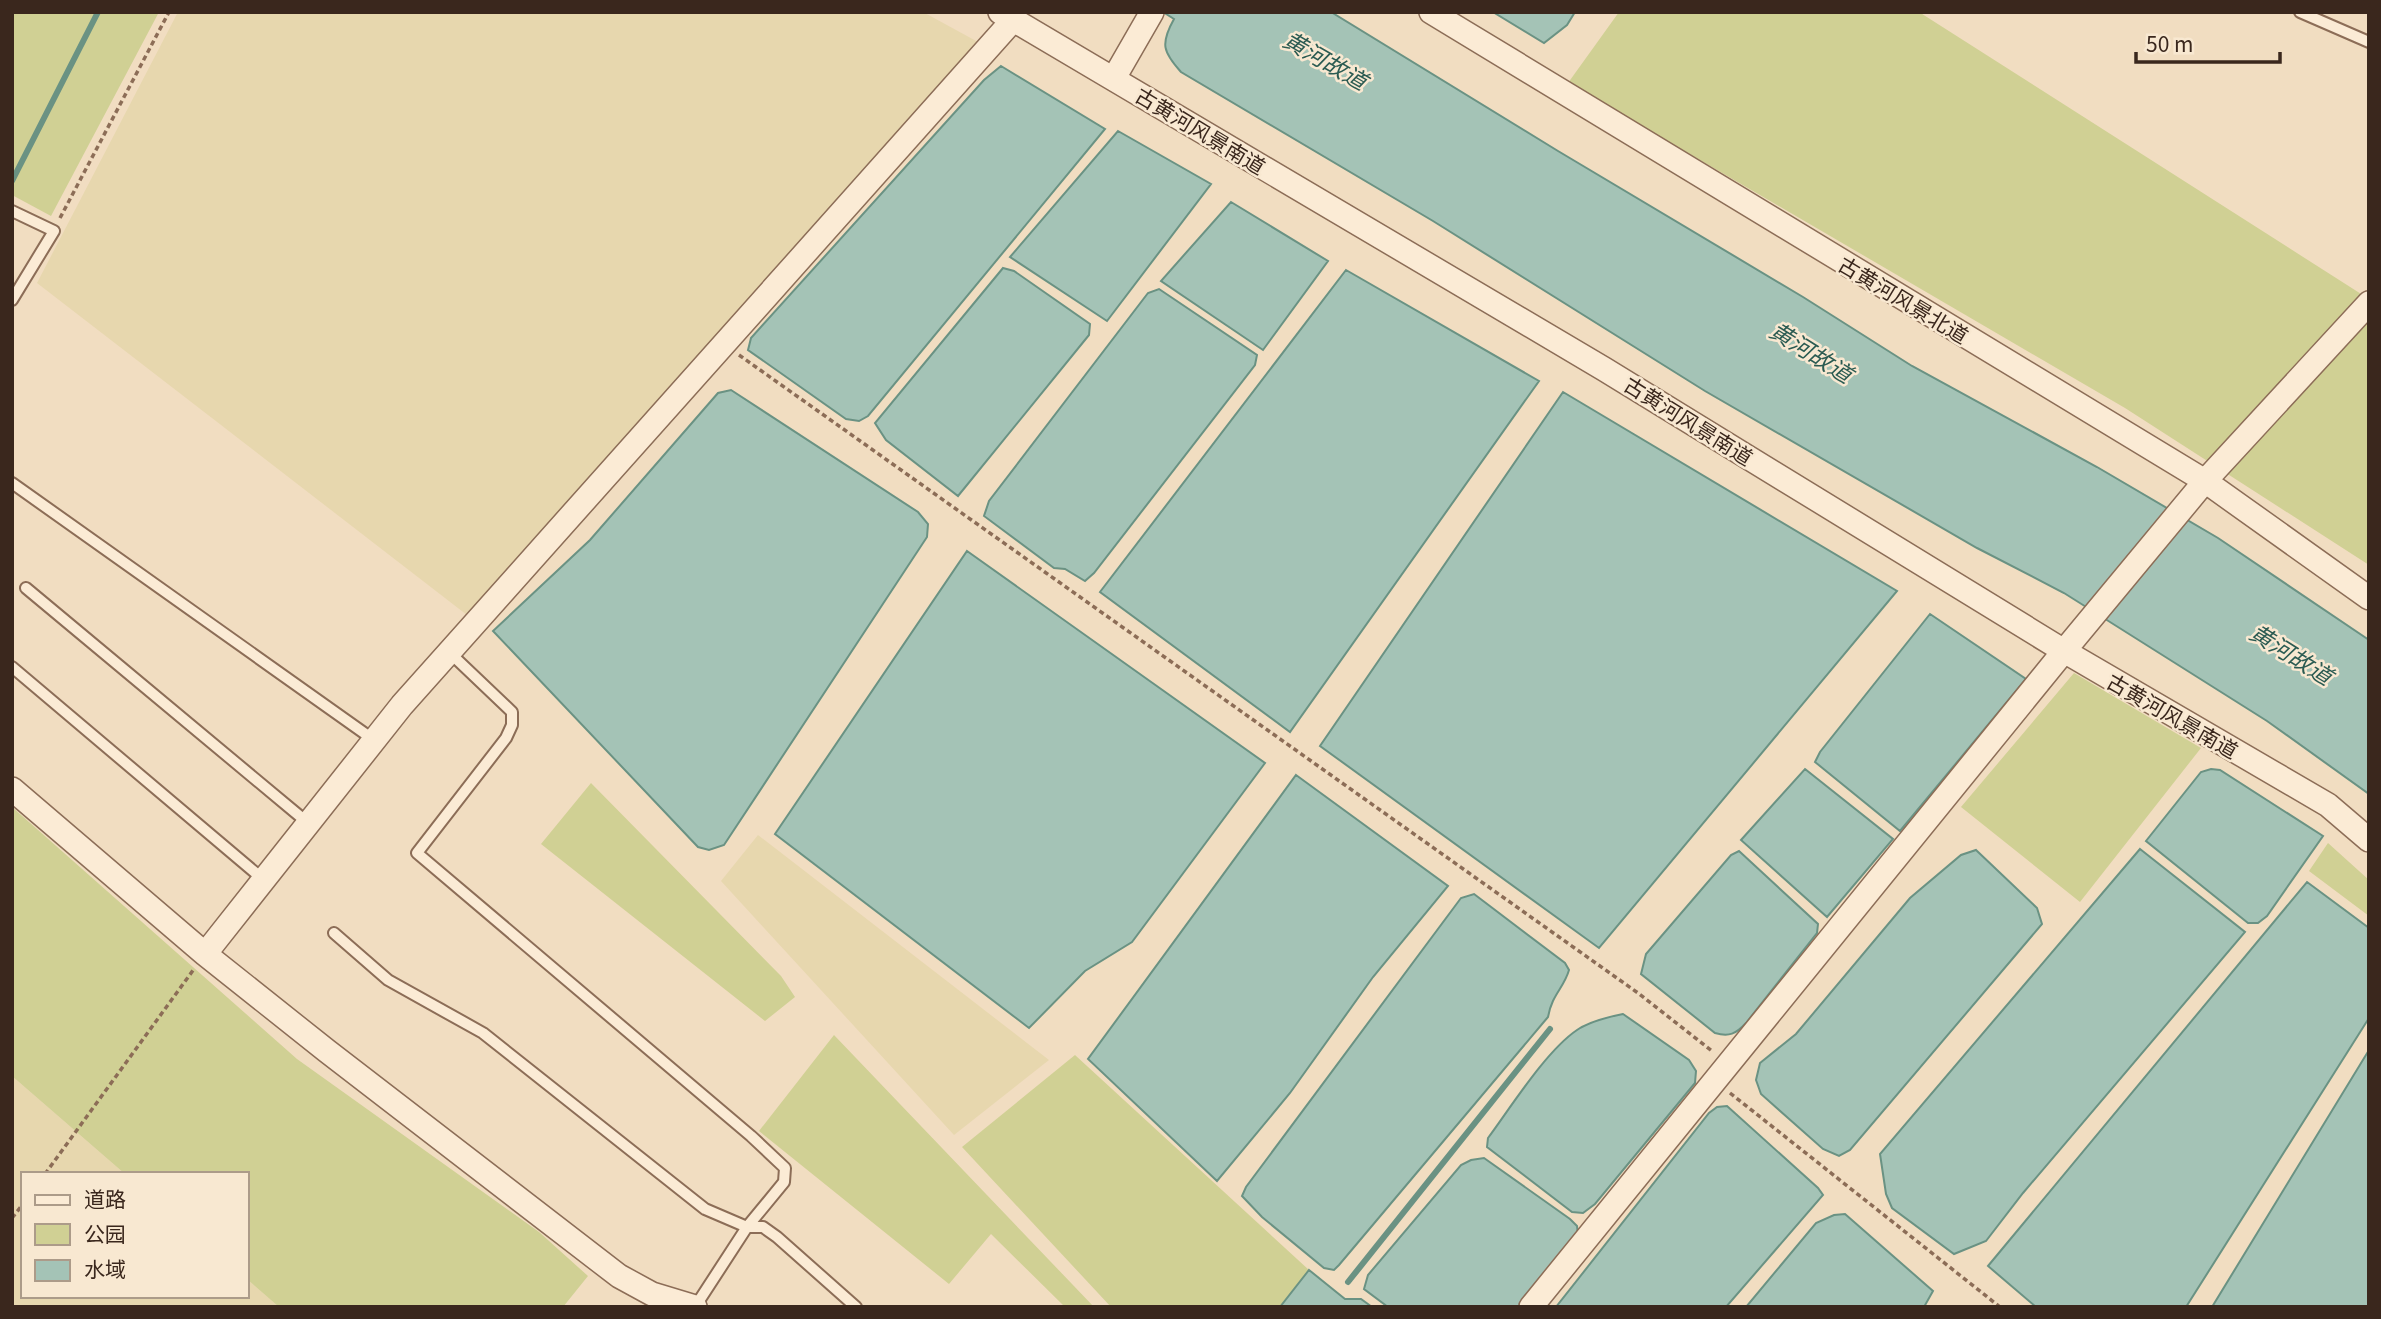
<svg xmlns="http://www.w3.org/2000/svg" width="2381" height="1319" viewBox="0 0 2381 1319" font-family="Georgia,'Noto Sans SC',serif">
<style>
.farmland{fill:#e7d7ae}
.green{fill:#d0d094}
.water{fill:#a4c3b6;stroke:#6a9283;stroke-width:2}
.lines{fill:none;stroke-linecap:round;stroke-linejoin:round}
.stream{stroke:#6a9283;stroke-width:6}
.service-casing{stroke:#8c6d57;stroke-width:14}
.minor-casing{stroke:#8c6d57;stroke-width:26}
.path{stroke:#8c6d57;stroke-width:3.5;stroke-dasharray:5 3.5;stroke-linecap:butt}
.service{stroke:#fbebd5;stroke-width:10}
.minor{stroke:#fbebd5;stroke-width:23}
.labels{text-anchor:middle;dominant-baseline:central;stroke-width:5;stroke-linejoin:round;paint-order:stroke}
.street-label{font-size:21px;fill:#3a271d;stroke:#f8e8d1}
.water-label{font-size:23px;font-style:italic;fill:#2b5b52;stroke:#f8e8d1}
</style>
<rect width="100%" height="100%" fill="#f1ddc1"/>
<!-- farmland -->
<path class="farmland" d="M178,12H923L978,42L467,615L37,283Z
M758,835L1049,1060L954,1135L721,881Z
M12,1076L125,1174H23V1296H247V1279L279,1307H12Z"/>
<!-- green -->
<path class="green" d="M12,12H159L51,216L12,195Z
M1619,12H1919L2369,299V565L2125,408L1568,83Z
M2074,673L2201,748L2080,902L1961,807Z
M591,783L781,976L795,997L765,1021L541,844Z
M12,807L297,1059L539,1232L588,1276L563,1307H279L247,1279V1174H125L12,1076Z
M2328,843L2369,880V916L2309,871Z
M834,1035L1094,1307H1065L991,1234L949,1284L759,1131Z
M1075,1055L1309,1270L1280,1307H1111L962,1147Z"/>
<!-- water -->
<path class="water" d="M1163,12H1331L1558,151L1803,297L1912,366L2097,467L2218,538L2369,640V794L2267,721L2064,593L1977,548L1705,391L1433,221L1181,72C1163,52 1160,44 1174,19Z
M1493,12H1575L1567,25L1544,43Z
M1001,66L1105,129L868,416L859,421L846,419L748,350L751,338L984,80Z
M1118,131L1211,184L1107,321L1010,257Z
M1231,202L1328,261L1263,350L1161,281Z
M1003,268L1014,271L1090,324L1089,335L958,496L886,440L875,423Z
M1346,270L1539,381L1290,732L1100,592Z
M1159,289L1257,355L1255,365L1094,573L1085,581L1065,569L1054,568L984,516L989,501L1148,293Z
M731,390L918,512L928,524L927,537L724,845L709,850L698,847L493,631L590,540L718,393Z
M1563,392L1897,591L1599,948L1320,746Z
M967,551L1265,763L1132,942L1085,971L1029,1028L775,834Z
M1930,614L2026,679L1900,831L1815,762L1820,752Z
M1805,769L1893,839L1827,917L1741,840Z
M2211,769L2220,770L2323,836L2267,916L2258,923H2248L2146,841L2201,772Z
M1296,775L1448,886L1373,977L1290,1093L1217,1181L1088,1059Z
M2140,849L2245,932L2023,1193L1986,1241L1954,1254L1892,1208L1886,1194L1880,1154Z
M1976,850L2037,908L2042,924L1850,1150L1839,1156L1823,1149L1761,1094L1756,1080L1760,1063L1796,1034L1910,898L1961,855Z
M1739,851L1818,924L1817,933L1746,1023C1736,1034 1729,1037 1715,1033L1641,974L1646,954L1731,855Z
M2307,882L2369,928V1018L2186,1307H2036L1988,1266Z
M1474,894L1565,963L1569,970C1564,988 1552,994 1548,1017L1339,1265L1334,1270L1324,1268L1262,1217L1242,1196L1246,1187L1461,898Z
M1623,1014L1689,1060L1696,1071L1695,1083L1595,1204L1583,1213L1572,1212L1487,1147L1488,1138C1511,1107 1546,1051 1577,1030C1590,1021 1608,1017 1623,1014Z
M2369,1050V1307H2212Z
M1727,1106L1818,1188L1823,1195L1726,1307H1556L1709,1113L1717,1107Z
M1484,1158L1570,1219L1577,1226L1578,1236L1520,1307H1388L1364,1289L1368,1275L1461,1165L1471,1160Z
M1845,1214L1933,1291L1924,1307H1746L1816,1223L1834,1215Z
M1309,1270L1345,1299H1361L1372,1307H1280Z"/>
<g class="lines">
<!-- stream -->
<path class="stream" d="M12,181L98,12
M1348,1282L1550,1029"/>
<defs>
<path id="service" d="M2300,12L2369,42
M12,211L54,231L12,300
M12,483L374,740
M26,588L308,823
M449,652L512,712V725L506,738L417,853L751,1136L785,1168L784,1182L747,1227L695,1307
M12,667L264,880
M334,933L388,980L483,1033L705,1209L747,1227H763L777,1237L856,1307"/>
<path id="minor" d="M1000,12L1604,369L2064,651L2328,805L2369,840
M1431,12L2205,481L2369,598
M1114,78L1152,12
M12,789L205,954L327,1051L619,1276L652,1294L695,1307
M205,954L402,705L1013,20
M1531,1307L2064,651L2205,481L2369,303"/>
</defs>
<!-- service casing -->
<use href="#service" class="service-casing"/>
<!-- minor casing -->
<use href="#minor" class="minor-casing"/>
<!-- path -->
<path class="path" d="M60,218L169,12
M739,355L1638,993L1712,1051
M1730,1093L2000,1307
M45,1174L194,969
M12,1218L23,1204"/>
<!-- service -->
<use href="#service" class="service"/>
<!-- minor -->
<use href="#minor" class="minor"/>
</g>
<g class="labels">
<!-- street labels -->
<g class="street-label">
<text transform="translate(1201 130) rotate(31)">古黄河风景南道</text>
<text transform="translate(1904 299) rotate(31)">古黄河风景北道</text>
<text transform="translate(1689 420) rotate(32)">古黄河风景南道</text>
<text transform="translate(2173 715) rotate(30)">古黄河风景南道</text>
</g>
<!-- water labels -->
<g class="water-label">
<text transform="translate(1326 59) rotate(30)">黄河故道</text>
<text transform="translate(1812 351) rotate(32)">黄河故道</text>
<text transform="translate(2292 653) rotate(32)">黄河故道</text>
</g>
</g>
<!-- border -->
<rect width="2381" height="1319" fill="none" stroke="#3a271d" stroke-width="28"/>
<!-- legend -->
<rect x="21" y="1172" width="228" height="126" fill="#f8e8d1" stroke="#ac9b89" stroke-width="2"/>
<rect x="35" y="1195" width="35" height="10" fill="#fbebd5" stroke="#ac9b89" stroke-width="2"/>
<text x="84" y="1207" font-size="21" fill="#3a271d">道路</text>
<rect x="35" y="1224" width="35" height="21" fill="#d0d094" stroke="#ac9b89" stroke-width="2"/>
<text x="84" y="1242" font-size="21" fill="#3a271d">公园</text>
<rect x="35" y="1260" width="35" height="21" fill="#a4c3b6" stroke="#ac9b89" stroke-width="2"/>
<text x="84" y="1277" font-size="21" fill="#3a271d">水域</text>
<!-- scale -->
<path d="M2136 52v10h144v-10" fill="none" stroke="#3a271d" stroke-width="3.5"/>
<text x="2146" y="52" font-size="21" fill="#3a271d" stroke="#f8e8d1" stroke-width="5" paint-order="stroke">50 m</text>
</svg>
